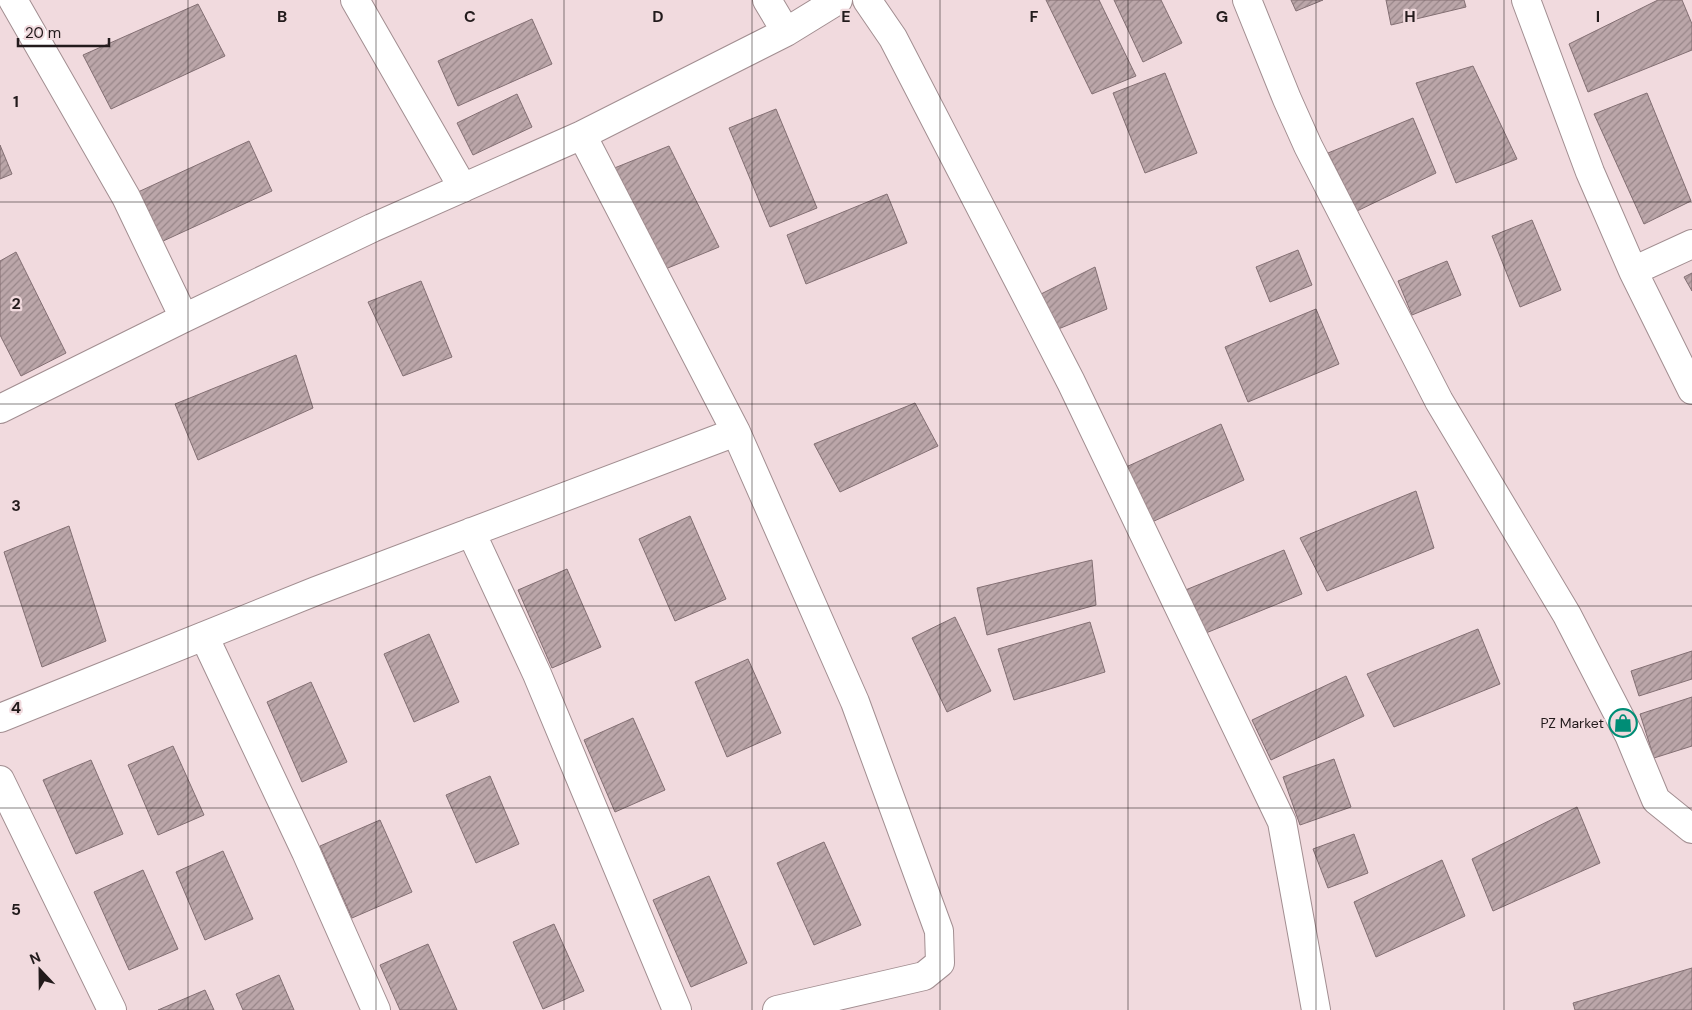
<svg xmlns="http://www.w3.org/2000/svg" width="1692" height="1010" viewBox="0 0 1692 1010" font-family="'DM Sans',sans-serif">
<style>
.building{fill:url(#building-hatch);stroke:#836f73}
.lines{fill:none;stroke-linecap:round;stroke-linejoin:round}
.minor-casing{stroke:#a28e91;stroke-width:30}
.minor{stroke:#fff;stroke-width:28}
.grid{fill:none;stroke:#231b1c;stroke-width:1;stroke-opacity:0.55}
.labels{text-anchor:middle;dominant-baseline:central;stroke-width:4.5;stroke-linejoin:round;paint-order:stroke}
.poi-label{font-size:14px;fill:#231b1c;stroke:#f1dade;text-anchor:end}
.grid-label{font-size:16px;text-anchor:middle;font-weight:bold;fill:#231b1c;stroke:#f1dade;stroke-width:4.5;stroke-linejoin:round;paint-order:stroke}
</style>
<defs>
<pattern id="building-hatch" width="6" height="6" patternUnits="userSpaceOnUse" patternTransform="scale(1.25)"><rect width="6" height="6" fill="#bba6a9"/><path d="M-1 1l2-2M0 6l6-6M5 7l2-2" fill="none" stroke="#988689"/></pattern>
</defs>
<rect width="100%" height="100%" fill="#f1dade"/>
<!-- building -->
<path class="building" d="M1046,0H1099L1136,76L1092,94Z
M1114,0H1161L1182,43L1143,62Z
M1291,0H1323L1296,11Z
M1386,0H1464L1466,7L1391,25Z
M1658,0H1682L1692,24V50L1588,92L1569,44Z
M198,4L225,56L111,109L83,55Z
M532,19L552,64L458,106L438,61Z
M1473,66L1517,159L1456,183L1416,83Z
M1165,73L1197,153L1145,173L1113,93Z
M1647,93L1691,201L1644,224L1594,114Z
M517,94L532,127L473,155L457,123Z
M776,109L817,208L770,227L729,128Z
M1413,118L1436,173L1357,211L1328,153Z
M249,141L272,191L161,242L138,192Z
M0,145L12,174L0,179Z
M669,146L719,247L663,270L612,169Z
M887,194L907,243L806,284L787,235Z
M1532,220L1561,290L1520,307L1492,236Z
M1298,250L1312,285L1270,302L1256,267Z
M16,252L66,353L21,376L0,335V261Z
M1447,261L1461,295L1412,315L1398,281Z
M1095,267L1107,309L1051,332L1037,296Z
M1692,273V291L1684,277Z
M421,281L452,357L403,376L368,302Z
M1316,309L1339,364L1248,402L1225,347Z
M296,355L313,408L198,460L175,404Z
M915,403L938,446L840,492L814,444Z
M1221,424L1244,480L1152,522L1126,467Z
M1416,491L1434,548L1327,591L1300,538Z
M690,516L726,599L675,621L639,539Z
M69,526L106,641L42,667L4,552Z
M1284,550L1302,594L1201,635L1183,591Z
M1092,560L1096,605L987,635L977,588Z
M567,569L601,647L552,668L518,590Z
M955,617L991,691L947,712L912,638Z
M1090,622L1105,672L1014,700L998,649Z
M1478,629L1500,684L1394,727L1367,674Z
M429,634L459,702L414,722L384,654Z
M1692,651V679L1639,696L1631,671Z
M748,659L781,733L727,757L695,682Z
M1346,676L1364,716L1271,760L1252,720Z
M311,682L347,762L302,782L267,702Z
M1692,697V746L1654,758L1640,714Z
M633,718L665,790L615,812L584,740Z
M173,746L204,815L158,835L128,765Z
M1334,759L1351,807L1300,825L1283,777Z
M91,760L123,834L76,854L43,780Z
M490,776L519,844L476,863L446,795Z
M1577,807L1600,863L1493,911L1472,859Z
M380,820L412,892L352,918L320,846Z
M1354,834L1368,873L1328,888L1313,849Z
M824,842L861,925L814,945L777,863Z
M223,851L253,919L205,940L176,872Z
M1442,860L1465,916L1376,957L1354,902Z
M143,870L178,949L129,970L94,892Z
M709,876L747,963L691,987L653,900Z
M554,924L584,991L543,1009L513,942Z
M428,944L457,1010H400L380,965Z
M1692,968V1010H1575L1573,1003Z
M279,975L294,1010H243L236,994Z
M205,990L214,1010H158Z"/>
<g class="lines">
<defs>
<path id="minor" d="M13,0L126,197L184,318
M355,0L463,188
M767,0L786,32
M867,0L893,38L1071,382L1282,822L1316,1010
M1247,0L1287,99L1308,146L1439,401L1567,615L1629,735L1656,800L1692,829
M1526,0L1590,172L1633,271L1692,390
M582,135L736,432L855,702L939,931L940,963L924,976L777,1010
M1633,271L1692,244
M0,409L184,318L372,228L582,135L786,32L838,0
M471,532L537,674L677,1010
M204,636L306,852L376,1010
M0,718L316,591L736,432
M0,780L112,1010"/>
</defs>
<!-- minor casing -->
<use href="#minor" class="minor-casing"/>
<!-- minor -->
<use href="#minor" class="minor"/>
</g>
<!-- grid -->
<path class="grid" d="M188,0V1010M376,0V1010M564,0V1010M752,0V1010M940,0V1010M1128,0V1010M1316,0V1010M1504,0V1010M0,202H1692M0,404H1692M0,606H1692M0,808H1692"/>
<!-- icons -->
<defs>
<symbol id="shop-ring" viewBox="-11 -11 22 22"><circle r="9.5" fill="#f1dade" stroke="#008d76" stroke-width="1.5"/><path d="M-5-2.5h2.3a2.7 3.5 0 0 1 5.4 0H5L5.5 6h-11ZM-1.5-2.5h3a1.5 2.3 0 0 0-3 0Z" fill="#008d76"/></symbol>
</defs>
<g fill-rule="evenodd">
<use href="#shop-ring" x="1607" y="707" width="32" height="32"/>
</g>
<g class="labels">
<!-- poi labels -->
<g class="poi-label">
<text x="1604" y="723">PZ Market</text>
</g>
</g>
<g class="grid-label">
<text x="282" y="22">B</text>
<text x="470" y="22">C</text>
<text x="658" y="22">D</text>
<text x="846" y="22">E</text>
<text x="1034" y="22">F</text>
<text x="1222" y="22">G</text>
<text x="1410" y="22">H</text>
<text x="1598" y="22">I</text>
<text x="16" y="107">1</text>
<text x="16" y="309">2</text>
<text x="16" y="511">3</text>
<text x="16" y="713">4</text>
<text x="16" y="915">5</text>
</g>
<!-- north arrow -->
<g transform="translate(40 970) rotate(338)" stroke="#f1dade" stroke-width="4" paint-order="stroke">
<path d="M0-4L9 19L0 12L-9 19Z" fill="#231b1c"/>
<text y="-8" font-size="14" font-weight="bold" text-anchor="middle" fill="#231b1c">N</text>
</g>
<!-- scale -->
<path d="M18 38v8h91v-8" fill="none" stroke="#231b1c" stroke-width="2.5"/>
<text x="25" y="38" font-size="15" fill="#231b1c" stroke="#f1dade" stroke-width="4" paint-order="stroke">20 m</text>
</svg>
